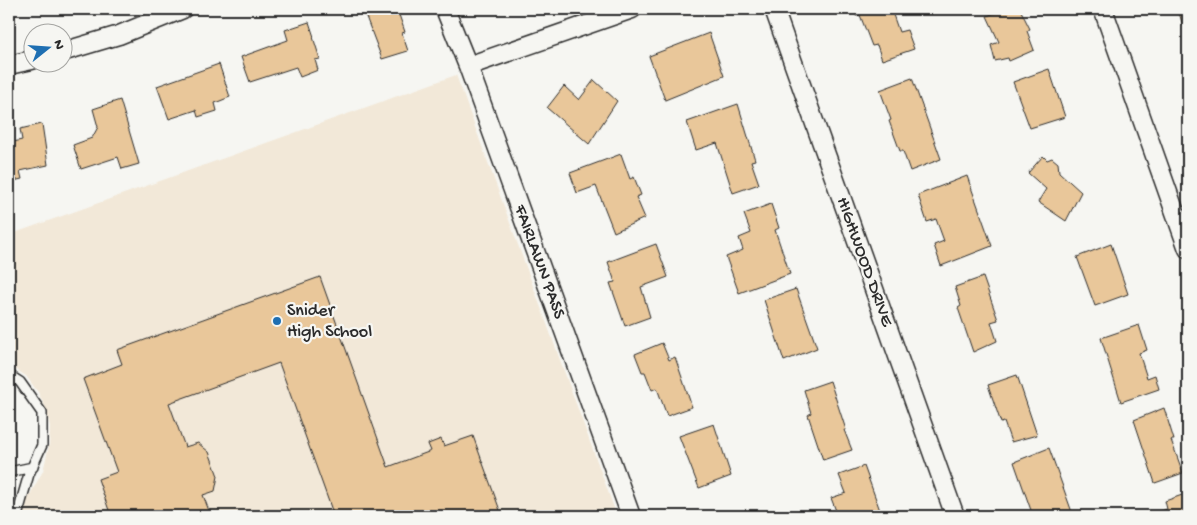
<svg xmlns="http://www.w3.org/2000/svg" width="1197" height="525" viewBox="0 0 1197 525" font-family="'Gochi Hand',sans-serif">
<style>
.built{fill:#f2e8d8}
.building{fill:#e9c79a;stroke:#2b2b2b}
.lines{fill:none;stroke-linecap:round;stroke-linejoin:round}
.lane-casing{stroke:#2b2b2b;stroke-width:12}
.street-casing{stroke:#2b2b2b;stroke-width:21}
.lane{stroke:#f6f6f2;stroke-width:9}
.street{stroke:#f6f6f2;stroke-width:18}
.poi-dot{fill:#1f6fb2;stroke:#f6f6f2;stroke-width:2}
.labels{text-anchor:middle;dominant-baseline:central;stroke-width:4.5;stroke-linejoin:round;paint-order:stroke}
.street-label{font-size:18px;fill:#2b2b2b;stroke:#f6f6f2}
.poi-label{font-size:18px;fill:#2b2b2b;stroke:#f6f6f2;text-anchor:start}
</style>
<rect width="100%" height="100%" fill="#f6f6f2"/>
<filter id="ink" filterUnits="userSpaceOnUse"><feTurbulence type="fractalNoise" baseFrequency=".02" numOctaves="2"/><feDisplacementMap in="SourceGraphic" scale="10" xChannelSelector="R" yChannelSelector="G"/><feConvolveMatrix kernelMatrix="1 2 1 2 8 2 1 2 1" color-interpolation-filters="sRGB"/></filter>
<g filter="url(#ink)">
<!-- built -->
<path class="built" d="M456,75L617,516H20L22,509L43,471L49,446L50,427L47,411L38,392L26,376L9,365V235Z"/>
<!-- building -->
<path class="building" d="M363,9H397L405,32L402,33L408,51L382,59Z
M854,9H891L899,32L907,30L914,49L882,60L877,45L872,46L860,15L856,16Z
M1005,9H1020L1030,29L1027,31L1034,50L1009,61L1008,58L995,61L991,45L999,42L987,16Z
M1173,9H1188V24L1183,26L1178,9L1174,10Z
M309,22L314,37H313L320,59L315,60L318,70L300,77L296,67L250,82L241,57L288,40L285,30Z
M709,33L724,76L665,100L649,56Z
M219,64L230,97L215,103L217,111L198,117L196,110L169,119L157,86Z
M1049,69L1065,117L1030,128L1013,82Z
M912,78L941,159L910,171L903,151H900L889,121L891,120L880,90Z
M594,80L617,101L589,144L547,108L564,86L579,100Z
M120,100L139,164L122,169L118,157L81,169L73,145L92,138L98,127L93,109Z
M738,104L755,160L751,161L759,184L733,193L717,143L696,150L687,122Z
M42,124L48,165L20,171L22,179L9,182V143L22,140L20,129Z
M621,154L630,179L634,177L641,195L636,197L645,218L614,232L596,186L577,193L570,173Z
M1043,156L1047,160L1052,158L1058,163L1059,172L1081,192L1066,221L1038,202L1046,189L1028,173Z
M967,176L992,246L941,266L934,245L944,241L936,219L927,222L918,195Z
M771,204L779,228L775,230L790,274L739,293L726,257L743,250L739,238L751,233L744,214Z
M656,244L668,277L641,287L650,317L625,326L610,283L615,282L608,262Z
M1111,244L1128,294L1095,306L1077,257Z
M320,277L388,467L431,451L428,444L441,439L444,446L473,436L502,516H334L279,363L169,403L185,447L198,443L209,452L218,476L215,491L203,495L211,516H111L98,479L117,472L83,379L122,364L117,350Z
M983,277L998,320L991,322L997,341L973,352L958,308L961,306L955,287Z
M796,289L817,348L784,361L764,300Z
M1139,325L1147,350L1139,353L1147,378L1155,375L1159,389L1121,402L1101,338Z
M662,343L669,360L675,357L692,407L667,416L657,388L652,390L645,372H642L635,354Z
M1017,375L1037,435L1011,442L1004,422L1001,423L988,385Z
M830,381L846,430H844L852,450L823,460L808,415L811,413L804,390Z
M1164,408L1174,440H1171L1183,473L1155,483L1134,420Z
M714,424L731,476L699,488L679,436Z
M1049,448L1073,515L1071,516H1033L1014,462Z
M864,466L882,516H838L831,498L846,493L839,475Z
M1188,493V516H1151L1150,515L1167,509L1165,501Z"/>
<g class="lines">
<defs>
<path id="lane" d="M9,375L20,382L42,413V445L29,474L17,516
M9,472L33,467"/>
<path id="street" d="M445,9L468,66L631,516
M774,9L955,516
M1103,9L1188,249
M62,52L119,35L183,9
M9,65L32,60
M468,66L632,9"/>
</defs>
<!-- lane casing -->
<use href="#lane" class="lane-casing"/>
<!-- street casing -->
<use href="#street" class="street-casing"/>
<!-- lane -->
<use href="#lane" class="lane"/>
<!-- street -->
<use href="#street" class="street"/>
</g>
</g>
<!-- markers -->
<circle class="poi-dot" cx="277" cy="321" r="5"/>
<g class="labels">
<!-- street labels -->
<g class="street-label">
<text transform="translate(539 262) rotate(70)">FAIRLAWN PASS</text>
<text transform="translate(864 262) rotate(70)">HIGHWOOD DRIVE</text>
</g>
<!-- poi labels -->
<g class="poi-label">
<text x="287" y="311">Snider<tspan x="287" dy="21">High School</tspan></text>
</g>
</g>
<!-- margin -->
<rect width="1197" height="525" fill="none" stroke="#f6f6f2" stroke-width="30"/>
<rect x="15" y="15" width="1167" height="495" fill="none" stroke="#2b2b2b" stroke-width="2" filter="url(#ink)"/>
<!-- north arrow -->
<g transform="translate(48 48) rotate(73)"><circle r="24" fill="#f6f6f2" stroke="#a5a5a2"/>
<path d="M0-4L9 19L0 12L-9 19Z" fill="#1f6fb2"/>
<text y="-8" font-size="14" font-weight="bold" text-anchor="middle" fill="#2b2b2b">N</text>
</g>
</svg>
